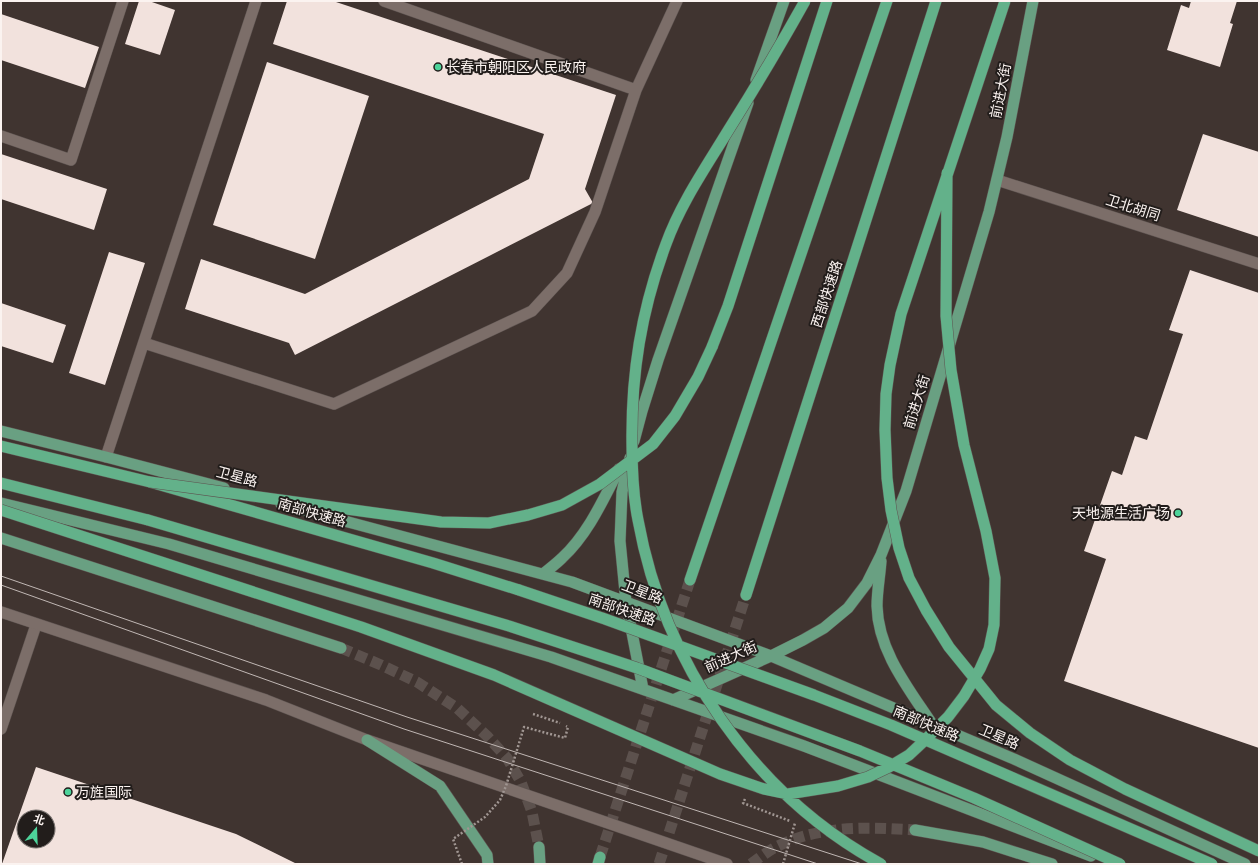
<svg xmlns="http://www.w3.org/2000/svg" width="1260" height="865" viewBox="0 0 1260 865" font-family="'Fira Sans Condensed','Noto Sans SC',sans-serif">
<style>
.building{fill:#f2e2dd;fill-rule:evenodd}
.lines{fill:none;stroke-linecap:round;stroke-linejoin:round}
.primary-tunnel{stroke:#5c514d;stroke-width:11;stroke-dasharray:11 5.5;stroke-linecap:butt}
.trunk-tunnel{stroke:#5c514d;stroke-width:11;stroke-dasharray:11 5.5;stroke-linecap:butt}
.service-casing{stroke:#5d5350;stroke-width:12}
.minor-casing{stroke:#5d5350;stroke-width:12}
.secondary-casing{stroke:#5d5350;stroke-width:12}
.primary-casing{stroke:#5d5350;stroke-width:12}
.trunk-casing{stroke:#5d5350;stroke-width:12}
.service{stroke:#7c6e69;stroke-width:11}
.minor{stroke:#7c6e69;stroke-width:11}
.secondary{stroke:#7c6e69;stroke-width:11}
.primary{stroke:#69a082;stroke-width:11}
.trunk{stroke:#63b18a;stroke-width:11}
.tram{stroke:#c0b7b4;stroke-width:1}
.trunk-bridge-casing{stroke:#5d5350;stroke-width:12;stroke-linecap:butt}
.path-bridge{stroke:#a09692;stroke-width:2.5;stroke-dasharray:2 2;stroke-linecap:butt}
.trunk-bridge{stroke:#63b18a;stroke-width:11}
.poi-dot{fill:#4dd39a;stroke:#221d1b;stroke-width:1.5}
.labels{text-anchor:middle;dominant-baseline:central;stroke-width:4;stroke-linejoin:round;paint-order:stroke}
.poi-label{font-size:14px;fill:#fbf3f0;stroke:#221d1b;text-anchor:start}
.street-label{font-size:14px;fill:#fbf3f0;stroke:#221d1b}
</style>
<rect width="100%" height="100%" fill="#403430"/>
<!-- building -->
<path class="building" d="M139,1H149L175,10L160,55L125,44Z
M287,1H333L616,95L585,189L593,203L295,355L289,343L185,309L201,259L305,294L529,179L544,134L273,44Z
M1191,1H1237L1230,23L1233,24L1220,67L1167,50L1181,5L1189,8Z
M1,14L99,47L85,88L1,60Z
M267,62L369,96L315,259L213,225Z
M1203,134L1259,152V237L1177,210Z
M1,154L107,189L94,230L1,199Z
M109,252L145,263L105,385L69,373Z
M1190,270L1259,293V748L1064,681L1106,559L1084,551L1112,471L1122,475L1135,436L1147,440L1183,334L1169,330Z
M1,303L66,325L53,363L1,346Z
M36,767L236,834L297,864H2ZM24,817H48V841H24Z"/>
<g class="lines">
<!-- primary-tunnel -->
<path class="primary-tunnel" d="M341,648L381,665L417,682L457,708L487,736L507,758L521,782L532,812L539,847
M751,864C759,858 768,851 776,847C819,825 869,827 915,830"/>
<!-- trunk-tunnel -->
<path class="trunk-tunnel" d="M600,857L690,580
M659,864L746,595"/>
<defs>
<path id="service" d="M384,1L636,90
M1,136L71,160L123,1
M144,343L334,404L532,311L567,273L595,212L636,90L677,1
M106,457L256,1
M1,729L36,625"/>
<path id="minor" d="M997,180L1259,264"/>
<path id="secondary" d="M1,612L266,700L367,740L727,864"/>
<path id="primary" d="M756,80L784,1
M1,431L106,457L224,488
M634,441L642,411L658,360L748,103
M630,458L622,492L620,541L626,602L643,689
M1,503L169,544L551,657L804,746L1091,856
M281,504L572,582L771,656L1014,759L1245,864
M1,538L341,648
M881,561C880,576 877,591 877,606C878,651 909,689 932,724
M543,574C549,569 556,564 562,558C588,534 603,500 619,469
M673,700L771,656L803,640L824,628L848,608L867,583L881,555L906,491L989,212L1007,137L1033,1
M367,740L440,786L487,855L488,864
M915,830L983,842L1052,864
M539,847L540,864"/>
<path id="trunk" d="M712,347L728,306L827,1
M1,446L150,482L433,563L519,590
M1,483L148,520
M690,580L887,1
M746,595L936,1
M598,864L600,857"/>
</defs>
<!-- service casing -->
<use href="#service" class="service-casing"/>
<!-- minor casing -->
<use href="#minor" class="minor-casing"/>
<!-- secondary casing -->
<use href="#secondary" class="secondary-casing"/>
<!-- primary casing -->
<use href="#primary" class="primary-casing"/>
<!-- trunk casing -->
<use href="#trunk" class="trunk-casing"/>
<!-- service -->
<use href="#service" class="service"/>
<!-- minor -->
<use href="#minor" class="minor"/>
<!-- secondary -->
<use href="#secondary" class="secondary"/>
<!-- primary -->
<use href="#primary" class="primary"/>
<!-- trunk -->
<use href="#trunk" class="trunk"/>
<!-- tram -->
<path class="tram" d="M1,576L407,717L862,864
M1,585L404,729L818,864"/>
<defs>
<path id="trunk-bridge" d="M805,1C780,46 753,91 726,134C704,170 680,205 666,244C641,311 631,374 632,445C632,470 633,495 638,520C664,663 753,794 881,864
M1005,1L901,314L890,365L886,394L885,430L887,478L891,510L899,548L909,578L926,610L949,647L996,705L1030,733L1070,760L1125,789L1259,851
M150,482L441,522L489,523L528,515L562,505L600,484L653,444L675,416L698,377L712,347
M1,510L361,627L494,675L720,774L764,789L788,794L838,786L868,777L889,767L909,755L924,741L948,717L964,696L980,669L989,649L994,625L995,578L986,531L964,445L951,370L946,316L947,173
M148,520L509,626L637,668L860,751L974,798L1120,864
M519,590L605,619L814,695L891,725L1212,864"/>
</defs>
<!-- trunk-bridge casing -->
<use href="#trunk-bridge" class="trunk-bridge-casing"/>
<!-- path-bridge -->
<path class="path-bridge" d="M533,714L560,723
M745,799L743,803L790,821
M462,864L453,839L485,817L500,800L506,786L524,727L565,738L568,727L566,726
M783,864L795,823"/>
<!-- trunk-bridge -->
<use href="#trunk-bridge" class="trunk-bridge"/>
</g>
<!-- markers -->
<g class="poi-dot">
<circle cx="438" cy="67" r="4"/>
<circle cx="1178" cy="513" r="4"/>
<circle cx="68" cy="792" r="4"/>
</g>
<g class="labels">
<!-- poi labels -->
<g class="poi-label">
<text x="446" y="67">长春市朝阳区人民政府</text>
<text x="1170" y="513" text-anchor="end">天地源生活广场</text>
<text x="76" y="792">万旌国际</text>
</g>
<!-- street labels -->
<g class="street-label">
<text transform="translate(1001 91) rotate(-79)">前进大街</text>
<text transform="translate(1133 208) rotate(18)">卫北胡同</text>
<text transform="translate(827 294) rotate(-72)">西部快速路</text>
<text transform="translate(917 402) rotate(-73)">前进大街</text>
<text transform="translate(237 477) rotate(15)">卫星路</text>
<text transform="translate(312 513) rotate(16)">南部快速路</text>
<text transform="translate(642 592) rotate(21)">卫星路</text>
<text transform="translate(622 610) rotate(19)">南部快速路</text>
<text transform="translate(731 657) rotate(-24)">前进大街</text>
<text transform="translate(926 724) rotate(23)">南部快速路</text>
<text transform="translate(999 737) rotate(23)">卫星路</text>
</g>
</g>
<!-- border -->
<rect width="1260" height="865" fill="none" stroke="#fbf3f0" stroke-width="4"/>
<!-- north arrow -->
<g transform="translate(36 829) rotate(19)"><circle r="19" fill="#221d1b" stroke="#797370"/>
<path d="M0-3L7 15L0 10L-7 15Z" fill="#4dd39a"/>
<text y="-6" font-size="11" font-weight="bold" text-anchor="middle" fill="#fbf3f0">北</text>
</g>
</svg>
